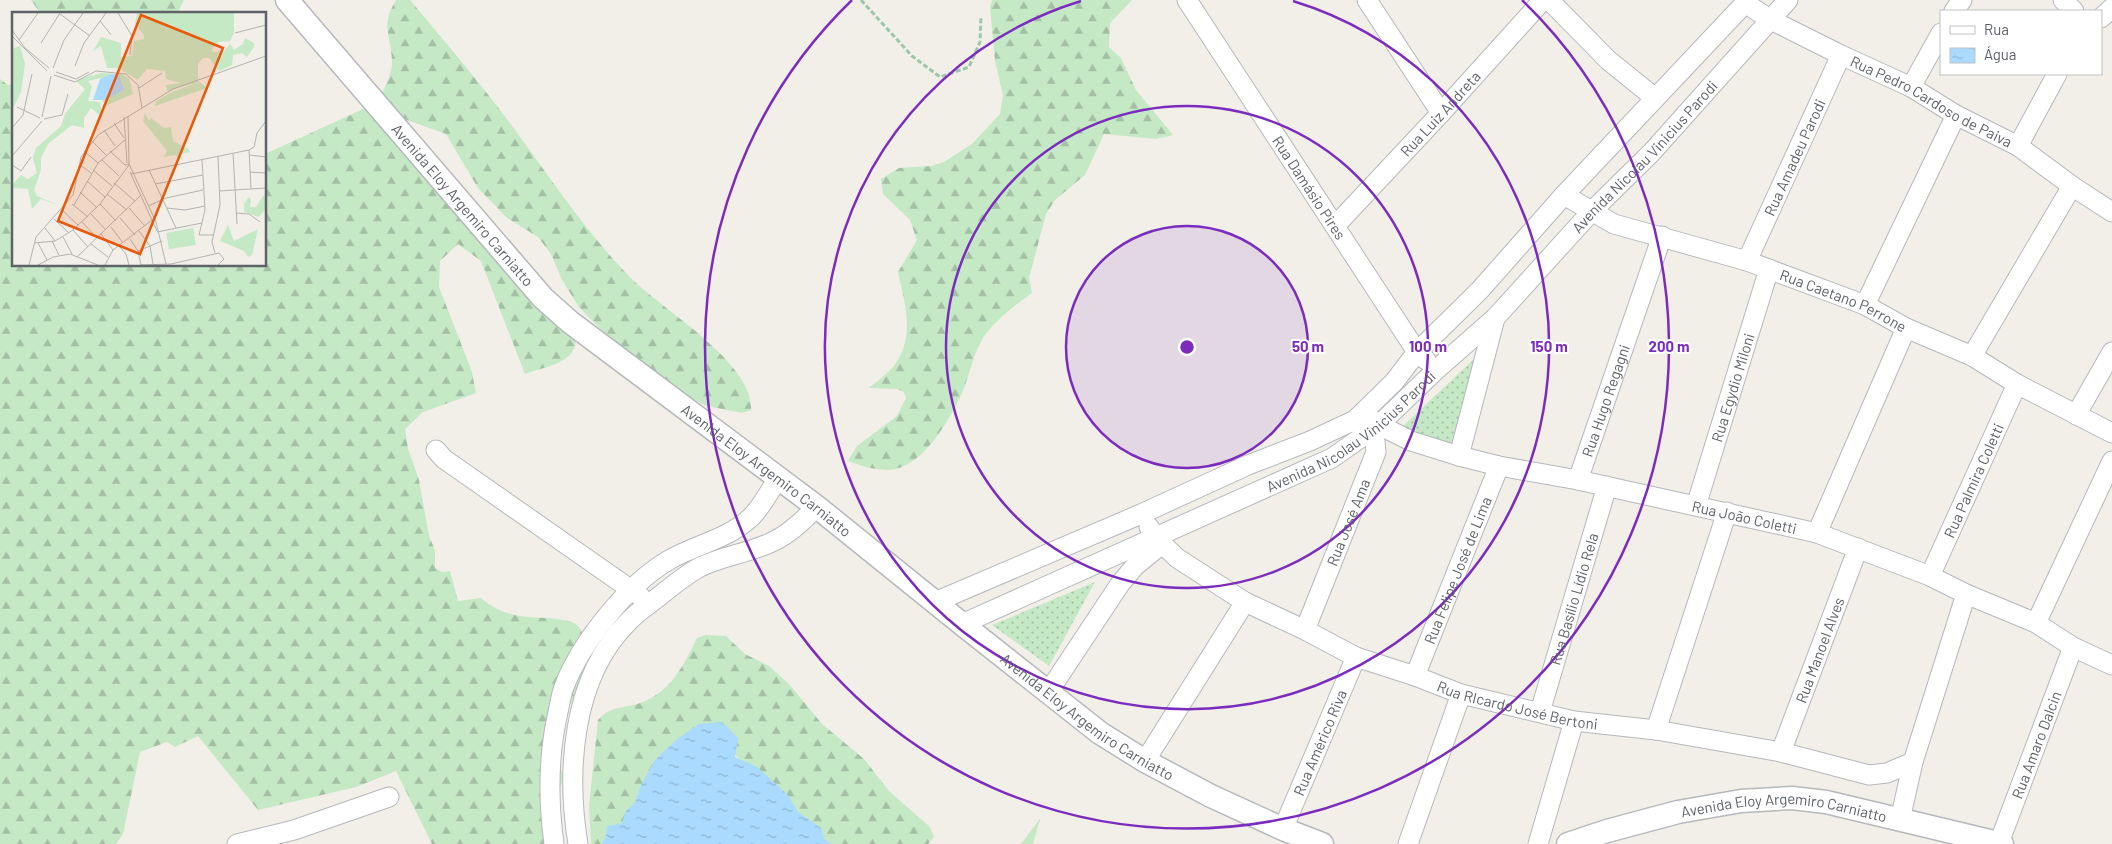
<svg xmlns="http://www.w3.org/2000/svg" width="2112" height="844" viewBox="0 0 2112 844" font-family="Barlow,sans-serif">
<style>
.grass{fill:url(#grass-dots)}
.forest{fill:url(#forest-firs)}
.water{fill:url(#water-ripples)}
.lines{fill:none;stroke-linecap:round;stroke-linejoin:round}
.minor-casing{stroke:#b5b8bc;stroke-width:21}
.tertiary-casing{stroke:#b5b8bc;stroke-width:25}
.path{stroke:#9cc7a9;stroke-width:3;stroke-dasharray:5 2.5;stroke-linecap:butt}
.minor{stroke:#fff;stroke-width:19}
.tertiary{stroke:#fff;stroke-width:22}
.ring{fill:none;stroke:#7b2cbf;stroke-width:2.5}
.labels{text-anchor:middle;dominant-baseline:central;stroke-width:4;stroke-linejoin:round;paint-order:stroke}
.street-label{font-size:15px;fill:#5f6368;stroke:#fff}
.inset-road{fill:none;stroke:#b3b3b1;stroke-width:1}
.view{fill:#e8590c;fill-opacity:0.15;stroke:#e8590c;stroke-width:2.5}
.inset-edge{fill:none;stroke:#5f6368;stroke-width:2.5}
.centre{fill:#7b2cbf;stroke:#fff;stroke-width:2.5}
.ring-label{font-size:15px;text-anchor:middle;font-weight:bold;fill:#7b2cbf;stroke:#fff;stroke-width:4;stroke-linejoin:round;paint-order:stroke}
</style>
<defs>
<pattern id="grass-dots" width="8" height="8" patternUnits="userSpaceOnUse" patternTransform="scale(1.25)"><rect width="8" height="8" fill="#c5e8c5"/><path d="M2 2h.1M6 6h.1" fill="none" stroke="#a3c0a4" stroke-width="1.8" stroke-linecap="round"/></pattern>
<pattern id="forest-firs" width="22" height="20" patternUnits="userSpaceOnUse" patternTransform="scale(1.25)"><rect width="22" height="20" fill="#c5e8c5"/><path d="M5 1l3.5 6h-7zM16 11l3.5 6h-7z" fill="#a3c0a4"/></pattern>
<pattern id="water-ripples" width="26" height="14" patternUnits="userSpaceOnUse" patternTransform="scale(1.25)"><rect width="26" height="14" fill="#aadaff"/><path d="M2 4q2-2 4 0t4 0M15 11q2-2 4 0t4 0" fill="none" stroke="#8eb4d2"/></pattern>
</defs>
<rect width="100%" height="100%" fill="#f1efe8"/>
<!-- grass -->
<path class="grass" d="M1475,358L1453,446L1401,428Z
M1095,582L1049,666L992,625Z"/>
<!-- forest -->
<path class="forest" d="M31,0H184L177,14H41Z
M396,0H410C437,32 464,64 490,97C538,158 579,227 635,282C665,311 754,364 751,410L742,413L707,406L666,386L632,361L579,307L562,280L551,254L538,237L507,218L478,188L446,134L407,120L406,126L576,340C575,364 543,367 525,374L481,261L458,244L440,261L439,287L472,372L476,393L423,412L405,429L408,449L419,480L429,536L435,550V568L442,572L450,571L458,601L481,598C510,623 534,614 568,621C590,625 587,659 582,674C575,699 562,722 552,745L564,777L550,813L549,844H432L396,771L356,787L258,810L198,736L175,747L167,742L140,752L123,834L116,844H0V79L8,85H14V265H265V154L374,104C382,96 393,73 392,61C391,34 380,27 396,0Z
M992,0H1132L1110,23L1109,47L1121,58L1136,90L1173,135L1156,139L1104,134L1085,175L1055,200L1046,214L1029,278L1032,293C1016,304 989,325 980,343C972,359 969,377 962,393C949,420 923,468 889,470C874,470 862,466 848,461L857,446L897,416L906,398L904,392L897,389L869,388C877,381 886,375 893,367C916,338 905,304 898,272L917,240L910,220L883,194L881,179L899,168L931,166L944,162L972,144L1000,114L1003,95L995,61L990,7Z
M705,635L726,636L745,654L769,666L789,684L822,724L864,759L889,791L930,827L934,837L928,844H816L730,749L659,844H591L589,806L598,720C613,704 621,710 640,703C670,693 684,665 697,638Z
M1040,819L1033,844H1021Z"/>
<!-- water -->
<path class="water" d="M722,722L738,738L735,757L757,767L787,794L798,812L821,828L824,839L832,844H602L606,835L607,826L622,823L626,811L635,802L641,785L655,760L677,739L699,724Z"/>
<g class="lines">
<defs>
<g id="minor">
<path id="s1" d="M1187,0L1417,352L1426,360"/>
<path d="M1367,0L1441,113"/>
<path d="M1549,0L1608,60L1655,98"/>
<path d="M2063,0L2074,11"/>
<path id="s2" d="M1745,3L1771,20L1841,55L1911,87L1956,115L2018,146L2072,186L2112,212"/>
<path d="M1954,11L1962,0"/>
<path d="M2101,18L2112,8"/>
<path d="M1911,87L1941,33"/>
<path d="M2018,146L2057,74"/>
<path id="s3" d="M1564,195L1614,224L1747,261L1865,305L1906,328L1972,356L2017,384L2112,433"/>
<path id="s4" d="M1335,226L1441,113L1543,0"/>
<path id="s5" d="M1747,261L1841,55"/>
<path d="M1865,305L1956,115"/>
<path d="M1972,356L2072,186"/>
<path d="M2076,415L2112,352"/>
<path id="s6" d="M1371,419L1379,425L1411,441L1459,456L1499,466L1578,480L1817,533L1930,576L1966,594L2036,623L2073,647L2112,665"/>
<path d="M436,450L444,459L640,596"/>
<path d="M1459,456L1495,318"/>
<path id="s7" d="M1578,480L1662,236"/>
<path id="s8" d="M1696,506L1769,269"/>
<path id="s9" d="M1149,527L1155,537L1177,558L1245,602L1305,630L1356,657L1415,676L1461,694L1574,721L1656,730L1781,752L1869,775L1887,773L1913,762"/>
<path d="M1817,533L1906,328"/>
<path id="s10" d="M1930,576L2017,384"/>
<path d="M935,602L1141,514L1248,465L1310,441L1355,420L1394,382L1417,352L1480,290L1564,195L1748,0"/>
<path d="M2036,623L2112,461"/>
<path id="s11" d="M962,624L1332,458L1379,425L1437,369L1495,318L1592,211L1652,152L1788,0"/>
<path id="s12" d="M1305,630L1376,452L1375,441L1360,426"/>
<path id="s13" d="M1415,676L1499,466"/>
<path d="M1049,691L1120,584L1135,566L1162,544"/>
<path id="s14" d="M1540,712L1607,486"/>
<path d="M1656,730L1727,512"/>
<path id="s15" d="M1781,752L1858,548"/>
<path d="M1145,761L1245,602"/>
<path d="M1900,820L1913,762L1966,594"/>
<path id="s16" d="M1283,829L1356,657"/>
<path id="s17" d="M1999,843L2073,647"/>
<path d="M237,844L294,830L389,797"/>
<path d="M554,844C548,800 548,756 558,712C560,704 561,694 564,687C581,642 628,584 669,560C695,545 727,539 749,519C761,509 769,491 778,479"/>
<path d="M578,844C566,771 572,677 628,622C636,613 647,606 657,598C671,587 685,575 700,567C724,555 752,553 776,540C792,532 804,519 817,507"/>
<path d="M1408,844L1461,694"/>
<path d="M1538,844L1574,721"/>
</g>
<g id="tertiary">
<path id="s18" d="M287,0L543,298L570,322L817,507L962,624L1100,733L1145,761L1211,796L1283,829L1322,844"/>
<path id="s19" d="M1568,844L1607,831L1678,812L1741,801L1792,798L1826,802L2002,844"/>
</g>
</defs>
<!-- minor casing -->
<use href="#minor" class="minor-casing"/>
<!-- tertiary casing -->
<use href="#tertiary" class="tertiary-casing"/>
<!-- path -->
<path class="path" d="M861,0L912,56L940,77L969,67L980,42L981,16"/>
<!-- minor -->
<use href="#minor" class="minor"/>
<!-- tertiary -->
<use href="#tertiary" class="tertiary"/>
</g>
<!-- distance rings -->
<circle cx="1187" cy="347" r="121" fill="#7b2cbf" fill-opacity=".12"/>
<g class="ring">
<circle cx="1187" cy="347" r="121"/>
<circle cx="1187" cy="347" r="241"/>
<path d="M1293 1A362 362 0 1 1 1081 1"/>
<path d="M1522 0A482 482 0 1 1 852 0"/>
</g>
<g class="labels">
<!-- street labels -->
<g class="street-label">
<text stroke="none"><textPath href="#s2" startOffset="211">Rua Pedro Cardoso de Paiva</textPath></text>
<text stroke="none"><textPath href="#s4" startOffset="154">Rua Luiz Andreta</textPath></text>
<text stroke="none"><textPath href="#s11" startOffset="841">Avenida Nicolau Vinicius Parodi</textPath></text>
<text stroke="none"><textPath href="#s5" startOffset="114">Rua Amadeu Parodi</textPath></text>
<text stroke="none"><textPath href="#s1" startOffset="224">Rua Damásio Pires</textPath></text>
<text stroke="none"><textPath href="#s18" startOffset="270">Avenida Eloy Argemiro Carniatto</textPath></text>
<text stroke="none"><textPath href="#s3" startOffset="300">Rua Caetano Perrone</textPath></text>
<text stroke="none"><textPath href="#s8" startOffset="124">Rua Egydio Miloni</textPath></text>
<text stroke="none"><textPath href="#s7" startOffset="84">Rua Hugo Regagni</textPath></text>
<text stroke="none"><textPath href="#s11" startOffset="436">Avenida Nicolau Vinicius Parodi</textPath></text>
<text stroke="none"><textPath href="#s18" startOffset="675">Avenida Eloy Argemiro Carniatto</textPath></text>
<text stroke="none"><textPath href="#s10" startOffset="105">Rua Palmira Coletti</textPath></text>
<text stroke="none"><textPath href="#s6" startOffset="388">Rua João Coletti</textPath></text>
<text stroke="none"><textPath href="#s12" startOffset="116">Rua José Ama</textPath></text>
<text stroke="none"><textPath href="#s13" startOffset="114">Rua Felipe José de Lima</textPath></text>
<text stroke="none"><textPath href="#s14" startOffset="118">Rua Basílio Lídio Rela</textPath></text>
<text stroke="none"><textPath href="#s15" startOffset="109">Rua Manoel Alves</textPath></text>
<text stroke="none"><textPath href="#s9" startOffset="416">Rua RIcardo José Bertoni</textPath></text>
<text stroke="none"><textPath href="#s18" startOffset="1080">Avenida Eloy Argemiro Carniatto</textPath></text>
<text stroke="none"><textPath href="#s16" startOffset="94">Rua Américo Riva</textPath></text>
<text stroke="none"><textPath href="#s17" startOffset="105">Rua Amaro Dalcin</textPath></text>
<text stroke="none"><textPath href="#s19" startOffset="222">Avenida Eloy Argemiro Carniatto</textPath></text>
</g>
</g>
<!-- overview -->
<g transform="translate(12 12)">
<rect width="254" height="254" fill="#f1efe8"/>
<path d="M125,1H222V21L218,29L207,30L200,37L201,40L212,39L218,32L222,38L231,32L233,26L242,31V35L235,45L230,41L221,43L220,53L207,59L197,46H191L186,52V69L195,76L143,94L144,89L158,81L183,71L155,79L154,73L169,71L154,67L153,59L135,57L126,68L106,56H95L89,34L81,39L89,25L109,31V45L120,44L122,29L132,27V23L123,12ZM8,34L13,52L9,80L0,98V41L2,36ZM89,61L109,62L117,66L121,82L93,94L90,87L109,78L89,66L76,69L80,75L76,89L88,90L90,105L79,96L72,106V116L60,113L36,132L29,146V158L22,178L25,184L48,194L29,187L20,197L16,177L0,176V173L9,163L16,167L25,161L21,146L24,136L49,114L53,102L73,77L65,70L67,67ZM133,101L137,109L139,106L152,116L159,115L161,129L177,137L178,140L169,142L171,148L163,143L152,145L155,139L131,109ZM251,184H254V196L247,205L232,200V192L236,186H239L238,195H244ZM216,213L222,229L246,217L240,243L236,245L232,239L208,229Z" fill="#c5e8c5"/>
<path d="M181,216L184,233L157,237L154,221Z" fill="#c5e8c5"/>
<path d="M99,62L107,63L112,78L93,88H81L88,67Z" fill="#aadaff"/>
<path class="inset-road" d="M106,1L120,24L118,43M48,2L78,24M88,9L99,23M0,18L13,36L37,56M223,21L254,13M0,24L35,59M7,28L26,1M29,31L48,1M63,54L72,31L94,1M41,56L52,28L71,1M44,60L64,67L77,60M42,63L63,70L84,59L114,62L126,73L130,96M127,76L150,61M5,95L28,106M116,104L117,152L144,210L154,252M30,105L39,64M112,105L115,151M32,107L50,103L56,82M102,111L112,126M0,116L11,103L20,62M92,118L103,134M80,129L94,143M237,138L239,177M72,139L86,151M98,139L113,153L117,152M221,141L225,212M237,143L254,145M0,144L30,109M190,147L193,198L187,223H202M90,148L107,164M67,152L79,161M0,153L9,159L19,145M81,158L100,174M137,158L164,216M118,160L145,219M238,160L254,161M119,162L237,138L242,135L245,121L254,109M75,169L93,185M102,171L123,189M143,172L191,163M207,179L254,176M68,180L85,196M95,182L115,198M60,192L76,205M88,192L104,209M62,193L86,151L113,128M136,194L154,186L191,178M117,196L133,214M155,196L173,198L193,194M50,198L66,213M224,201L237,202L248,210M79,202L94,218M108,206L123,223M42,207L57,221M70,210L85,226M99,215L111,231M33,216L43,229M61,218L76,235M127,219L138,234L141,252M145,220L190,211M89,222L101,238M51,225L60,242M118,227L126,239L129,253M40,229L47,243M22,231L43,229L61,218L88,192L117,153M26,231L35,248M79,232L96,245M107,234L114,242L117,253M126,239L150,229M203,241L200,230L208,193L206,144M65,245L129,183M17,253L24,225L61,183L69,145L86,123L161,77L254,44M26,253L41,245L58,242L86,253M93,253L101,238L140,208M128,253L159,252L207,241L212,247L206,253"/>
<path class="view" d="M129,3L211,36L128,242L46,209Z"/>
<rect width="254" height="254" class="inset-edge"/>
</g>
<circle cx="1187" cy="347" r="8" class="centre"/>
<g class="ring-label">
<text x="1308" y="352">50 m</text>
<text x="1428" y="352">100 m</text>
<text x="1549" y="352">150 m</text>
<text x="1669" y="352">200 m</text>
</g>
<!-- legend -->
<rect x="1940" y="10" width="162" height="65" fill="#ffffff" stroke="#bfc1c3"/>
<rect x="1950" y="26" width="25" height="8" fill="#ffffff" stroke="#bfc1c3"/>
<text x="1984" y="35" font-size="15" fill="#5f6368">Rua</text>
<rect x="1950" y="48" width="25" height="15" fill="url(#water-ripples)" stroke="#bfc1c3"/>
<text x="1984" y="60" font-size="15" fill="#5f6368">Água</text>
</svg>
